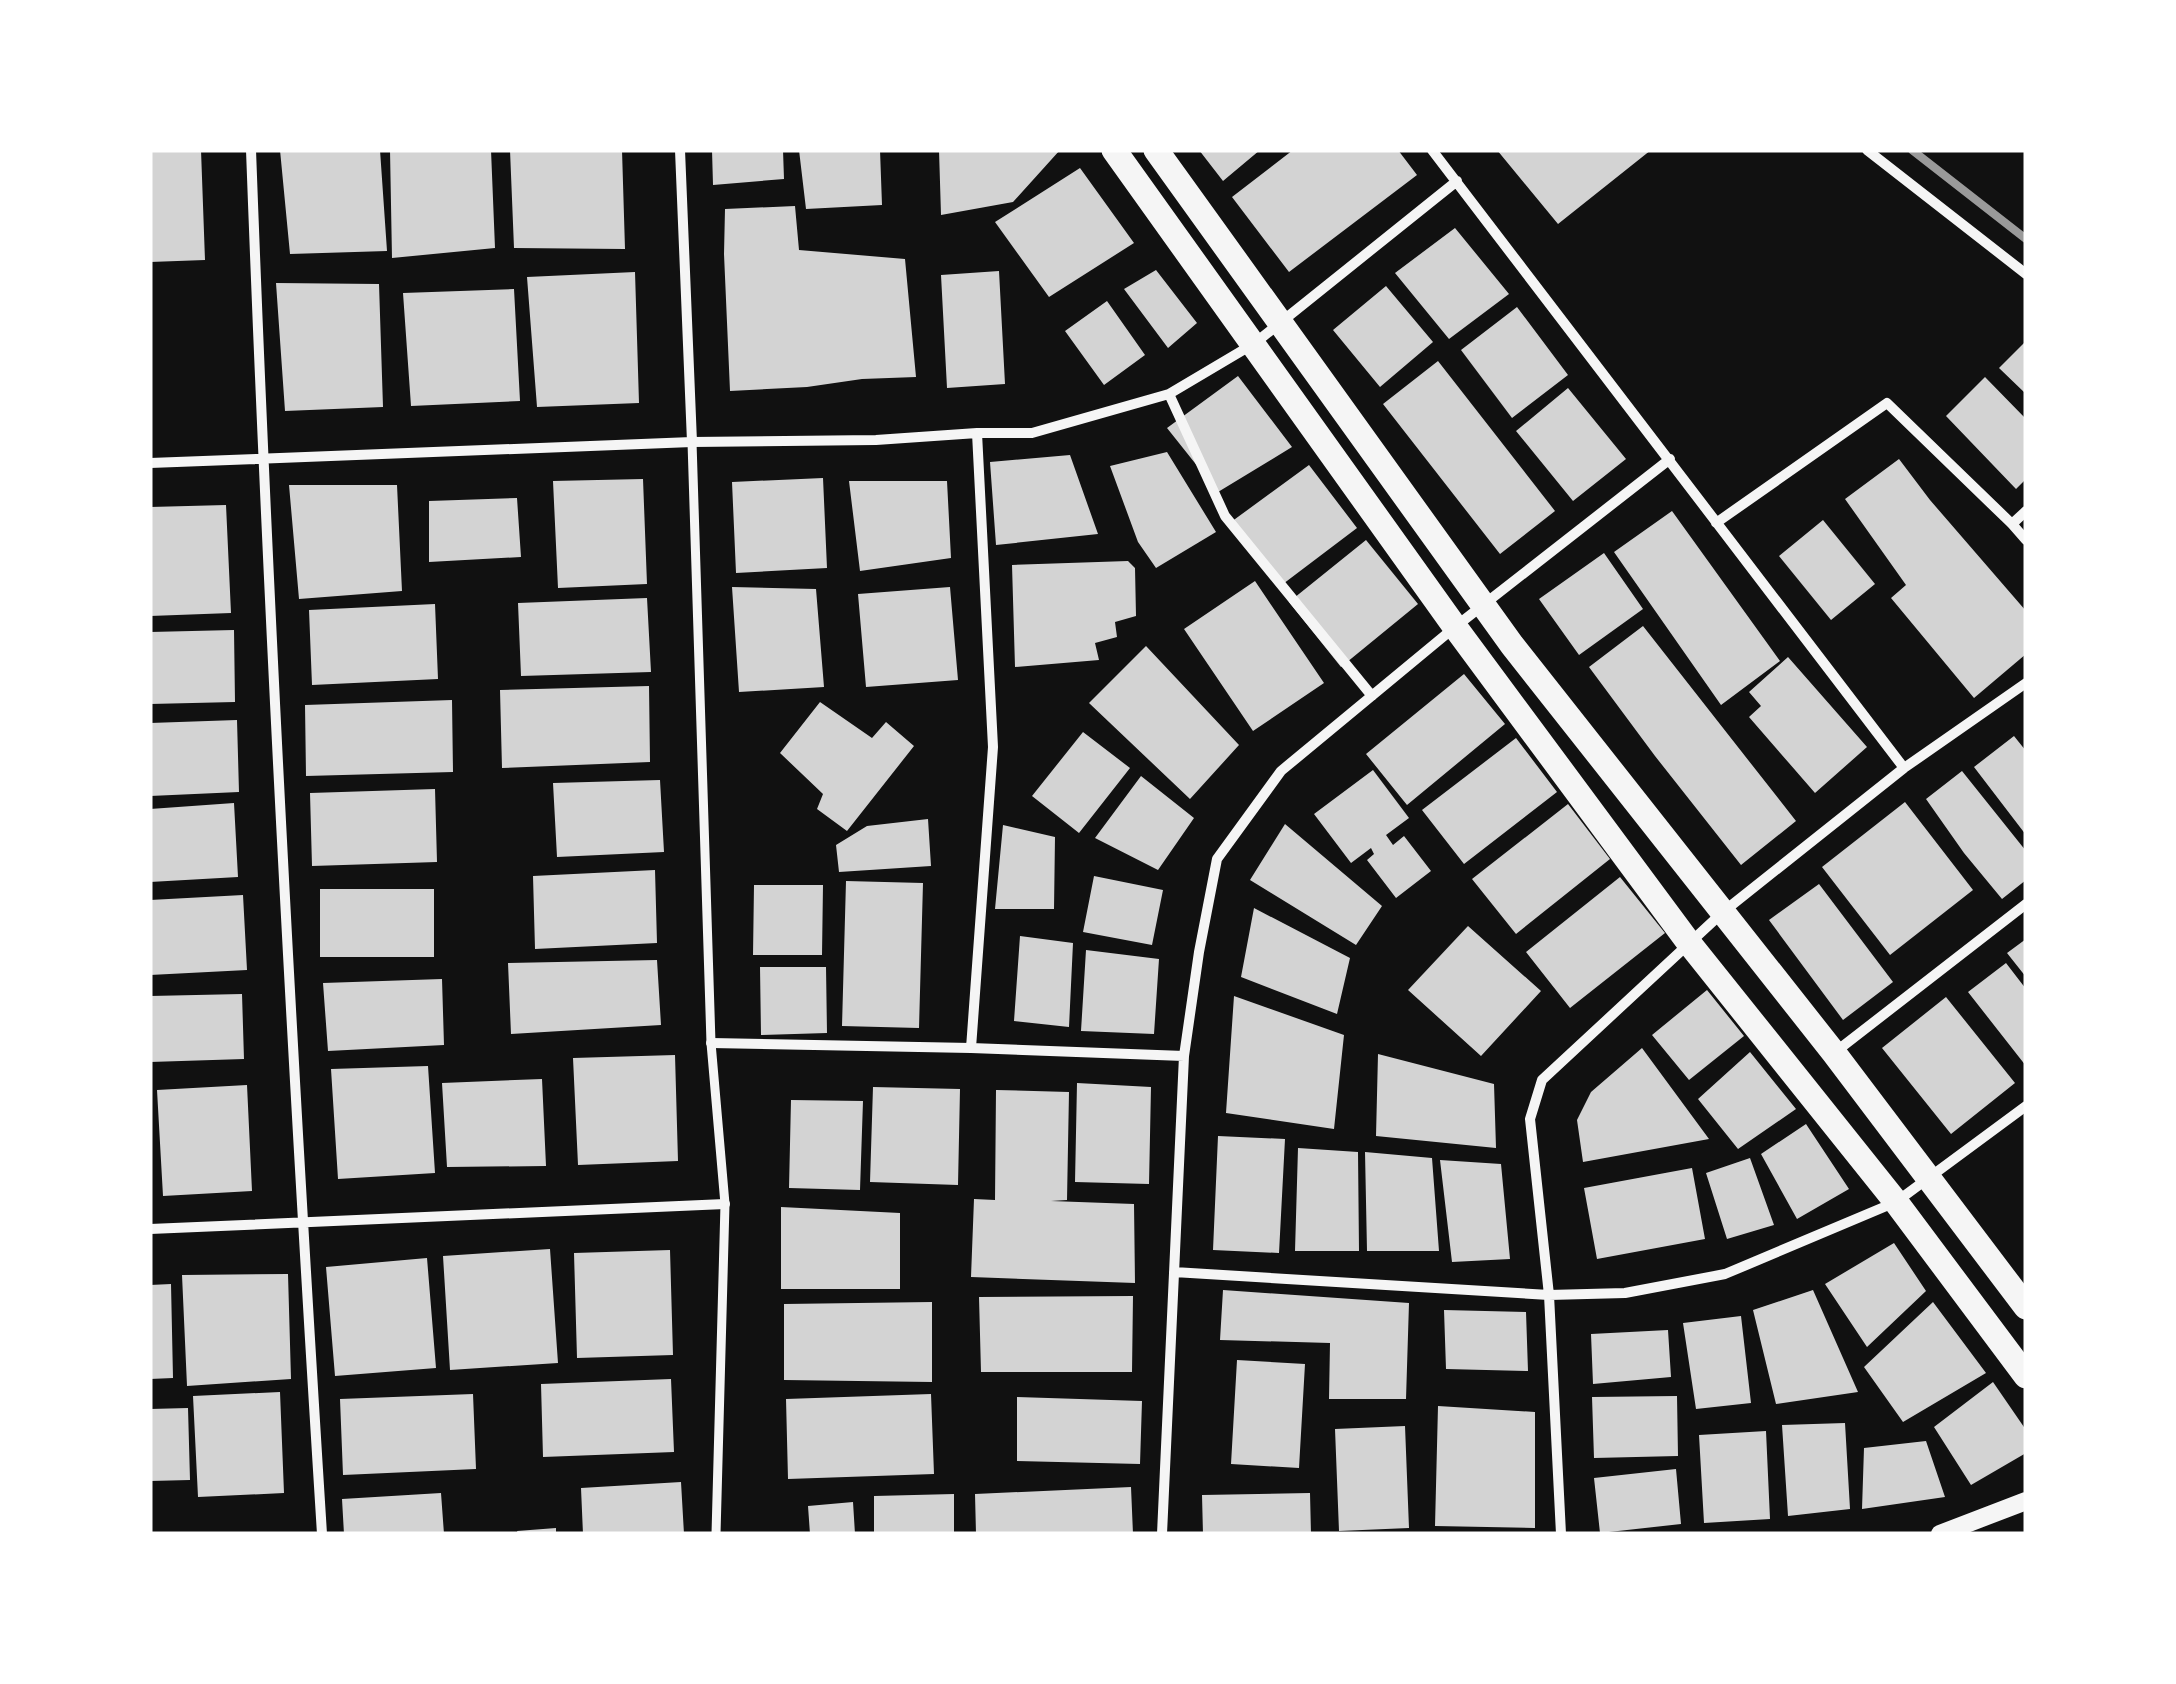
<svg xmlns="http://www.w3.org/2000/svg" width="2176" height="1684" viewBox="0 0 2176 1684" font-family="Signika,sans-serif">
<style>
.building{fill:#d3d3d3}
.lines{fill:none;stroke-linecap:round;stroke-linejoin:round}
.pedestrian{stroke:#f5f5f5;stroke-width:9}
.minor{stroke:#f5f5f5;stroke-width:10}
.tertiary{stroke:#f5f5f5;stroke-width:18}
.primary{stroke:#f5f5f5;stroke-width:25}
.rail{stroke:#9a9a9a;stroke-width:8}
</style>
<rect width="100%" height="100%" fill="#111"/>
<!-- building -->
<path class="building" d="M150,150H201L205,260L150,262Z
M280,150H380L387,251L290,254Z
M390,150H491L495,248L392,258Z
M510,150H622L625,249L514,248Z
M712,150H783L784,179L713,185Z
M799,150H880L882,205L806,209Z
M939,150H1060L1013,202L941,215Z
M1199,150H1260L1223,181Z
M1293,150H1398L1417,175L1289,272L1232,197Z
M1497,150H1651L1558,224Z
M1080,168L1134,243L1049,297L995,222Z
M795,206L799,250L905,259L916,377L862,379L807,387L730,391L724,254L725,209Z
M1455,228L1509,294L1449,339L1395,273Z
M1156,270L1197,323L1168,348L1124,289Z
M999,271L1005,384L947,388L941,275Z
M635,272L639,403L537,407L527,277Z
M276,283L379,284L383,407L285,411Z
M1386,286L1433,342L1380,387L1333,330Z
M514,289L520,401L411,406L403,293Z
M1107,301L1145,355L1104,385L1065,331Z
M1517,307L1568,375L1512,418L1461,350Z
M2026,341V394L1999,368Z
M1438,361L1555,511L1500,554L1383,404Z
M1238,376L1292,447L1218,492L1167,428Z
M1985,377L2026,419V479L2016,489L1946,416Z
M1568,388L1626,459L1573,501L1516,431Z
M1167,452L1216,532L1156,568L1138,542L1110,466Z
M1070,455L1098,534L996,545L990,462Z
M1899,459L1930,500L2026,611V654L1974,698L1891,598L1906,585L1845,499Z
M1309,465L1357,528L1279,587L1231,522Z
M823,478L827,568L736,573L732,482Z
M643,479L647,584L558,588L553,481Z
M849,481H947L951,558L860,571Z
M289,485H397L402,591L299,599Z
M517,498L521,557L429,562V501Z
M226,505L231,613L150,616V507Z
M1672,511L1780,661L1721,705L1614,552Z
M1823,520L1875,584L1831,620L1779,556Z
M1366,540L1418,604L1341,667L1289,602Z
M1604,553L1643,609L1579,655L1539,599Z
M1128,561L1135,568L1136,616L1115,622L1117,637L1095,643L1099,660L1015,667L1012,565Z
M1255,581L1324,683L1253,731L1184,629Z
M732,587L816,589L824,687L739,692Z
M950,587L958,680L866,687L858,594Z
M647,598L651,672L521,676L518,603Z
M435,604L438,679L312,685L309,610Z
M1643,626L1796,821L1741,865L1655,756L1589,667Z
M234,630L235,702L150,704V632Z
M1146,646L1239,745L1190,799L1089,703Z
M1788,657L1867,747L1815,793L1749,717L1761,706L1749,692Z
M1464,674L1505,724L1407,805L1366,754Z
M649,686L650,762L502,768L500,690Z
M452,700L453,772L306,776L305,705Z
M820,702L872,738L886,722L914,746L847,831L817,809L823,794L780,753Z
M237,720L239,792L150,796V723Z
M1083,732L1130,768L1079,833L1032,796Z
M2014,736L2026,751V835L1974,767Z
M1516,738L1557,792L1464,864L1422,810Z
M1373,770L1409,818L1386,835L1393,845L1404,836L1431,871L1396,898L1367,860L1374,854L1371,848L1351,863L1314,814Z
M1962,771L2026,851V880L2002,899L1964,853L1926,799Z
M1141,776L1194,818L1158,870L1095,838Z
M660,780L664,852L557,857L553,783Z
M435,789L437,862L312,866L310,793Z
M1905,802L1973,890L1890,955L1822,867Z
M234,803L238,877L150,882V809Z
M1568,804L1610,859L1516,934L1472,879Z
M928,819L931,866L839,872L836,845L867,826Z
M1285,824L1382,906L1356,945L1250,880Z
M1003,825L1055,837L1054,909H995Z
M655,870L657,943L535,949L533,876Z
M1094,876L1163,890L1152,945L1083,932Z
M1620,877L1665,933L1570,1008L1526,952Z
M846,881L923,883L919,1028L842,1026Z
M1819,884L1893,982L1843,1020L1769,920Z
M754,885H823L822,955H753Z
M320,889H434V957H320Z
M243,895L247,970L150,975V900Z
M1254,908L1350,958L1337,1014L1241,977Z
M1468,926L1541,991L1481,1056L1408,990Z
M1020,936L1073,943L1069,1027L1014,1021Z
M2026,939V977L2007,953Z
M1086,950L1159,959L1154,1034L1081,1031Z
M657,960L661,1025L511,1034L508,963Z
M2006,963L2026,989V1066L1968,992Z
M760,967H826L827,1033L761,1035Z
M442,979L444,1045L328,1051L323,983Z
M1707,990L1744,1036L1689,1080L1652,1035Z
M242,994L244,1059L150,1062V996Z
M1234,996L1344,1035L1334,1129L1226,1113Z
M1946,997L2015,1083L1951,1134L1882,1048Z
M1642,1048L1709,1139L1583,1162L1577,1120L1591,1092Z
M1750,1052L1796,1109L1738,1149L1698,1099Z
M1378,1054L1494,1084L1496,1148L1376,1136Z
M675,1055L678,1161L578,1165L573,1058Z
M428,1066L435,1173L338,1179L331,1069Z
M542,1079L546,1166L447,1167L442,1083Z
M1077,1083L1151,1087L1149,1184L1075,1182Z
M247,1085L252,1191L163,1196L157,1090Z
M873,1087L960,1089L958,1185L870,1182Z
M996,1090L1069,1092L1067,1200L1051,1201L1134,1204L1135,1283L971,1277L974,1199L995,1200Z
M791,1100L863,1101L860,1190L789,1188Z
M1806,1124L1849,1189L1797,1219L1761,1154Z
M1218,1136L1285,1139L1279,1253L1213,1250Z
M1298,1148L1358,1152L1359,1251H1295Z
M1365,1152L1432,1158L1439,1251H1367Z
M1750,1158L1774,1225L1727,1239L1706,1173Z
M1440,1160L1501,1164L1510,1259L1452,1262Z
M1692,1168L1705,1239L1597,1259L1584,1188Z
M781,1207L900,1213V1289H781Z
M1894,1243L1926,1291L1867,1347L1825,1284Z
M550,1249L558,1363L450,1370L443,1256Z
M670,1250L673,1355L577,1358L574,1253Z
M427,1258L436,1368L335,1376L326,1267Z
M288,1274L291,1379L187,1386L182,1275Z
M171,1284L173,1378L150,1379V1285Z
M1223,1290L1409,1303L1406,1399H1329L1330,1343L1220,1340Z
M1813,1290L1858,1392L1776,1404L1753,1310Z
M1133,1296L1132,1372H981L979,1297Z
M932,1302V1382L784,1380V1304Z
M1933,1302L1986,1373L1903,1422L1864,1367Z
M1444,1310L1526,1312L1528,1371L1446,1369Z
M1741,1316L1751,1403L1696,1409L1683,1323Z
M1668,1330L1671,1377L1593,1384L1591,1334Z
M1237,1360L1305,1364L1299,1468L1231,1464Z
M671,1379L674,1452L543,1457L541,1384Z
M1993,1382L2026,1430V1453L1971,1485L1934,1427Z
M280,1392L284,1493L198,1497L193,1396Z
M473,1394L476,1469L343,1475L340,1399Z
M931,1394L934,1474L788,1479L786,1399Z
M1677,1396L1678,1456L1594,1458L1592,1397Z
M1017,1397L1142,1401L1140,1464L1017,1461Z
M1438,1406L1535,1412V1528L1435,1526Z
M188,1408L190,1480L150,1481V1409Z
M1845,1423L1850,1509L1788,1516L1782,1425Z
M1405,1426L1409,1528L1339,1531L1335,1429Z
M1766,1431L1770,1519L1704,1523L1699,1435Z
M1926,1441L1945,1497L1862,1509L1864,1448Z
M1676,1469L1681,1524L1600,1533L1594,1478Z
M681,1482L684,1534H583L581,1488Z
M1131,1487L1133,1534H976L975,1494Z
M441,1493L444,1534H344L342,1499Z
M1310,1493L1311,1534H1203L1202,1495Z
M954,1494V1534H874V1496Z
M853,1502L855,1534H810L808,1506Z
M556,1528V1534H518L517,1531Z"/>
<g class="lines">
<!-- pedestrian -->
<path class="pedestrian" d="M692,442L711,1043L725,1204L716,1534"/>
<!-- minor -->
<path class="minor" d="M251,150C268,612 293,1073 322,1534
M680,150L692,442
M1432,150L1904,768
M1867,150L2026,274
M1169,394L1225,516L1372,696
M150,463L692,442L876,440L977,433H1032L1169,394L1255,343L1457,181
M1716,523L1887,403L2012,524L2026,540
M2012,524L2026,511
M711,1043L971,1048L1184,1056
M971,1048L993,747L977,433
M1834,1053L2026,904
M150,1229L725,1204
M1174,1272L1549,1295L1625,1293L1725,1274L1896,1202L2026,1106
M1162,1534L1184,1056L1199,952L1217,859L1281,771L1455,627L1670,459
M1561,1534L1549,1295L1530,1119L1542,1080L1723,912L1904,768L2026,683"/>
<!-- tertiary -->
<path class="tertiary" d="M1940,1534L2026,1501"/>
<!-- primary -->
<path class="primary" d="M1114,150L1455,627L1689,943L1896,1202L2026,1376
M1156,150L1512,645L1834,1053L2026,1307"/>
<!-- rail -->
<path class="rail" d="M1912,150L2026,239"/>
</g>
<!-- border -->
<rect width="2176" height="1684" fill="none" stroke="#ffffff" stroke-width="305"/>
</svg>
